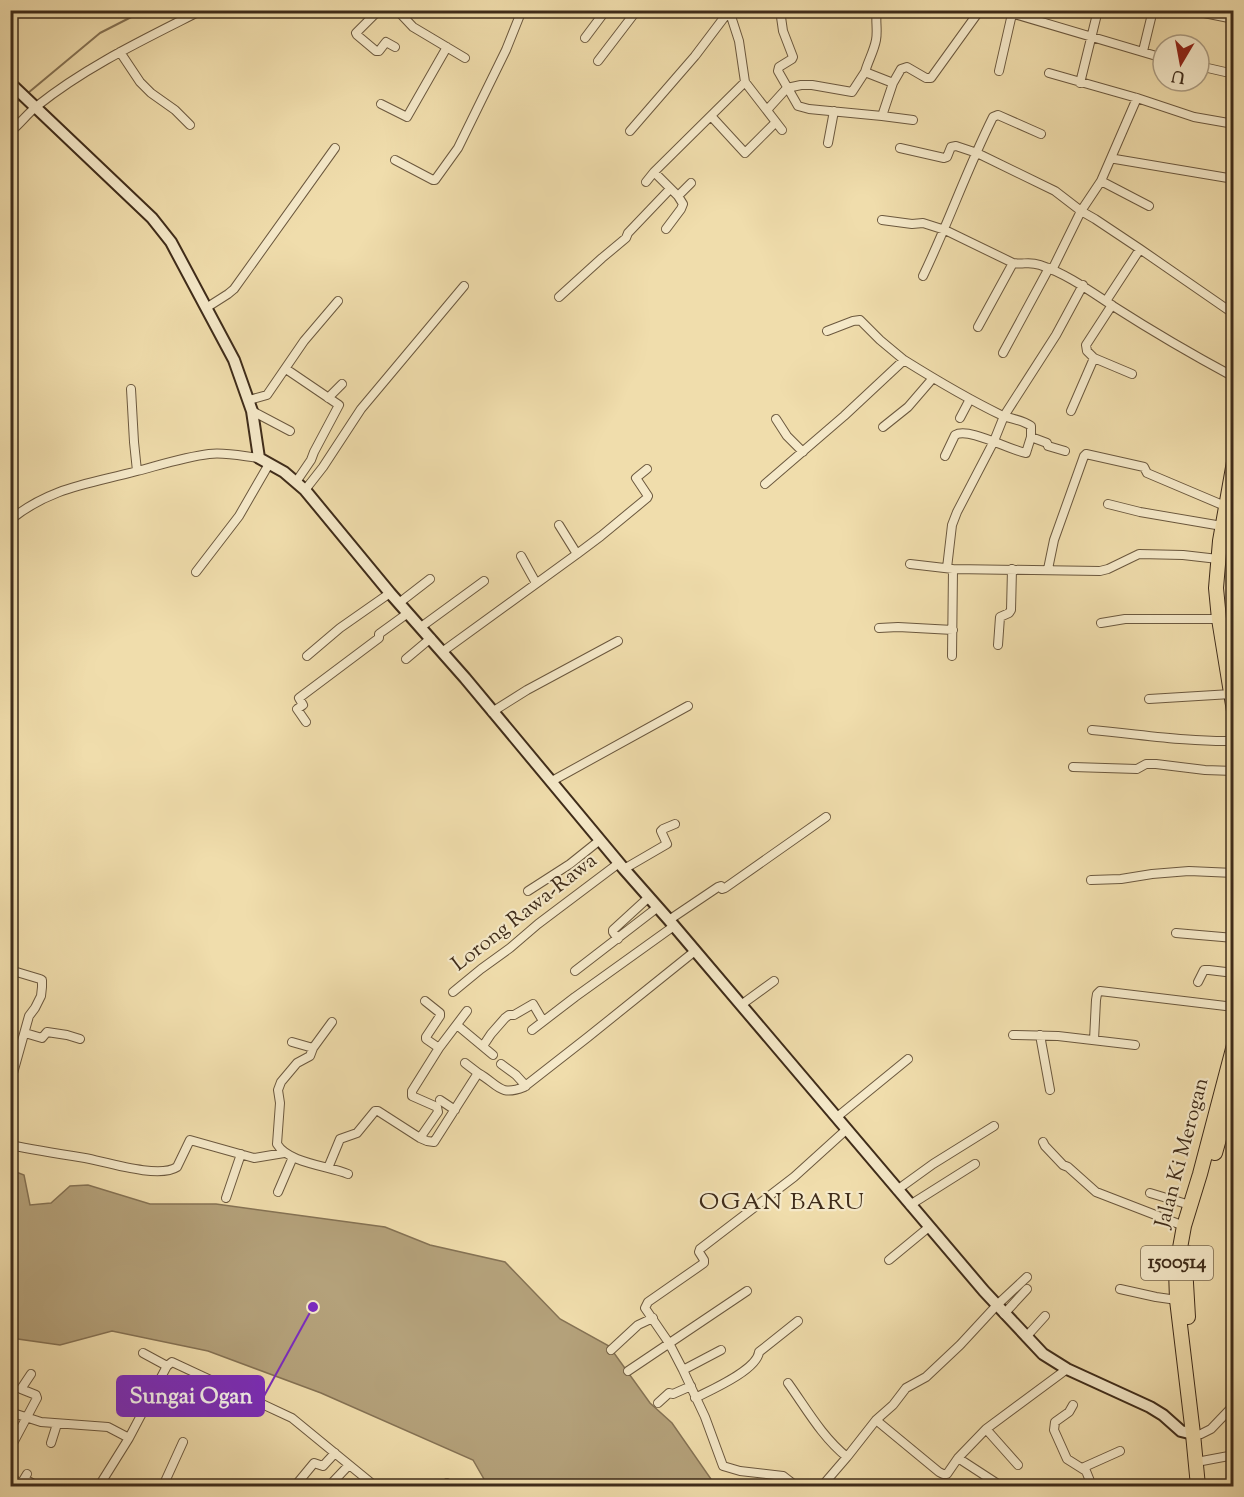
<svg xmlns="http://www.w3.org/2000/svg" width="1244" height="1497" viewBox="0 0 1244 1497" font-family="'Sorts Mill Goudy',serif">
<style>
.water{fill:#b4a17a;stroke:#857254;stroke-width:1.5}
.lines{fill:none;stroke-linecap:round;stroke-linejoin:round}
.stream{stroke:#857254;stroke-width:2}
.street-casing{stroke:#6b583e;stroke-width:10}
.secondary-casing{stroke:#3f2c1a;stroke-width:14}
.highway-casing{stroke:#3f2c1a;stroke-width:16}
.street{stroke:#f5e9c9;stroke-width:8}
.secondary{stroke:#f5e9c9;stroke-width:10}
.highway{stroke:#f0ddac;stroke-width:14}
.labels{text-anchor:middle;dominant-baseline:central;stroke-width:4.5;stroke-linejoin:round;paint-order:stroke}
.shield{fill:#f5e9c9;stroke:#76654e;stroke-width:1.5}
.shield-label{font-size:20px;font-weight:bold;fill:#3f2c1a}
.street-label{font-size:21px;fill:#3f2c1a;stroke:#f5e9c9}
.quarter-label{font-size:24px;letter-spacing:1.5px;fill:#3f2c1a;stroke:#f5e9c9}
.leader{fill:none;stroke:#7b2cbf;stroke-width:2}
.callout-dot{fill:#7b2cbf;stroke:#f5e9c9;stroke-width:2}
.callout{fill:#7b2cbf;stroke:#7b2cbf;stroke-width:2}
.callout-label{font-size:22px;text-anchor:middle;font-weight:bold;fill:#fff}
</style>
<rect width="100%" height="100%" fill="#f0ddac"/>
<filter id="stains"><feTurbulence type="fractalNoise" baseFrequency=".00333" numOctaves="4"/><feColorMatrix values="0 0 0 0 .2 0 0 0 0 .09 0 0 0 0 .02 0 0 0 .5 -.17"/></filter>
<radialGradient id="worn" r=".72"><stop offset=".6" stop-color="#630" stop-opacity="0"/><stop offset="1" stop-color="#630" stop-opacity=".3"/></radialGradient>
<!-- water -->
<path class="water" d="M11,1170L24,1175L30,1205L51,1203L70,1186L88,1185L150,1204H216L385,1227L430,1245L505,1262L560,1319L609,1346L650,1403L672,1423L711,1479L713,1486H488L473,1460L321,1393L208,1351L112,1331L60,1345L11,1338Z"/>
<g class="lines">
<!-- stream -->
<path class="stream" d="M28,93L100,33L145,10
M10,107L21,98"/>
<defs>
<path id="street" d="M379,10L356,33L357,35L376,51H379L386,42L395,47
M397,10L413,27L465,58
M780,10L783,31L793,57L792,59L779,67L778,71L798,106L809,109L882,116L913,120
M877,10C875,20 878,30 876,40C874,51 868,61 865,72L893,83
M1001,10L1163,58
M1189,10L1234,19
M585,38L606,10
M1143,51L1153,10
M120,52L140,82L151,93L175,110L190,125
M598,61L637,10
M1199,66L1234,74
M999,71L1012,14
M1049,73L1137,98L1194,117L1234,124
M745,82L782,130
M1080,83L1098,10
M1137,98L1101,181L1149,206
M381,104L407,117L447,47
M767,110L787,88L801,85H812L852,92L865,72
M711,116L745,153L776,122
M882,116L893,83L901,69L907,67L926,78H931L980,10
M630,131L695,56L729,11
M10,132C20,124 27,114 37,106C87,66 145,39 202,10
M828,143L834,111
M900,148L944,158L947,157L951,147L956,146L977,153L1055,191L1081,211L1095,219L1140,249L1234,314
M1115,159L1234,179
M395,160L433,180H435L458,148L506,50L522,10
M654,172L678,196L683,204L681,209L666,229
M646,182L654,172L745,82L739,41L729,10
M678,196L691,183
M882,220L912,224L923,223L945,230L1013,263C1024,265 1028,261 1040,265C1067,274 1090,291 1113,306C1152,331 1193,355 1234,377
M1052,270L1081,211L1101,181
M923,276C948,224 967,169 993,117L998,115L1041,134
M559,297L602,258L626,238L628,233L670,189
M1106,301L1140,249
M206,308L228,294L234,289L335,148
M978,327L1013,263
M827,331L853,321L860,320L880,340L904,360
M1003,353L1049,268
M1094,358L1132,374
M286,369L339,405L314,452L311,460L296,482
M131,389L134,442L137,471
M328,398L342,384
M249,400L267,395L304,341L338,301
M252,411L290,431
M1071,411L1094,358L1087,351L1086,345L1112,305
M960,418L970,399
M776,419L787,436L803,452
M883,427L908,407L933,378
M1031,437L1047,443L1048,446L1065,451
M765,484L844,416L904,360C936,380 968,399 1001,415C1011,419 1023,420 1031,426V437L1026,453C1009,450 969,427 955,435L945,456
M305,490L323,467L361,409L464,286
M1108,504L1140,512L1222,526
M10,520C51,487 89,484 137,471C160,465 185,457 209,454C225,452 242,456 259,458
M577,554L601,536L647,498L648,496L636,478L647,469
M521,556L536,583
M910,564L953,569L1100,571L1108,569L1139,554L1183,555L1218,559
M947,568L952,525L957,512L994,441L1004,416L1056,335L1083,285
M1048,569L1054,540L1084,456L1086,454L1144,467L1147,473L1225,506
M196,572L239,516L269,464
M399,603L430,579
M1101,623L1125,619H1219
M421,627L484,581
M879,628L898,627L953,630
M998,645L1000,617L1009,613L1011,610L1012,569
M442,652L577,554L559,525
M307,656L340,628L390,593
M952,656L953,569
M406,659L431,638
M1149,699L1231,694
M492,712L527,690L618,641
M306,722L297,709L303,705L299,698L379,638V634L408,613
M1092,730C1139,734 1186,742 1234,741
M1073,767L1137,769L1146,764H1156L1205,770L1234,771
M552,781L688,706
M624,869L667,844L661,831L663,829L675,824
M1091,880L1121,879L1152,874L1189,871L1234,873
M528,891L570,864L600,840
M669,920L718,887L721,886L722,889L725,888L826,817
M1176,933L1234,938
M618,939L613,932V930L649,897
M10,970L40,979L42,980V987L41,996L35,1008L29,1016L10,1084
M575,971L658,907
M1198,982L1204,970H1209L1234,973
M453,992L481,969L510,948L538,924L619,863
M425,1001L440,1013V1016L426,1037V1039L439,1048
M741,1005L774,981
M332,1022L313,1048L310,1056L297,1063L281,1082L278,1090L280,1103L277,1144C288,1163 329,1166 348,1174
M457,1025L493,1055
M532,1030L575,997L674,926
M25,1033L42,1038L47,1032L67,1035L80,1039
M1013,1035L1058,1036L1135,1045
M1040,1035L1050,1090
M1094,1040L1096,1000L1097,994L1100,991L1234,1007
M292,1042L313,1048
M483,1046L491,1034L505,1018L509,1015H514L533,1004L543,1021
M465,1063L478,1073
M501,1064L516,1075L526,1086
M440,1100L455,1110
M837,1117L908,1059
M420,1138L438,1112L437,1107L412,1096V1091L439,1048L467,1011
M1043,1142L1045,1146L1063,1165L1068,1167L1096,1192L1184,1226
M10,1145C35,1150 60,1154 85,1158C106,1162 159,1179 177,1167L190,1140L254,1158L284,1153
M328,1168L340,1139L357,1133L375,1111H378L420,1138L427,1141L434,1142L478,1073C498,1084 499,1097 524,1087L588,1037L695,951
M897,1190L933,1164L994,1126
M278,1192L293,1157
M1150,1193L1190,1205
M226,1198L241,1154
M910,1205L975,1164
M889,1260L929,1227
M1120,1289L1156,1297L1177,1300
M1004,1314L1027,1289
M1026,1337L1045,1316
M611,1350L638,1325L653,1318
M143,1353L167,1366
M683,1370L721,1350
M628,1371L747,1291
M788,1383C806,1408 822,1437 847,1457L876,1420L893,1405L906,1388L926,1377L960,1345L997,1305L1027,1277
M695,1398C711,1390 757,1370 759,1352L798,1321
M658,1403L669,1393L673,1394L691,1386
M1073,1405L1069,1412L1055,1422L1054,1430L1067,1459L1086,1471L1092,1486
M10,1412L41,1422L108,1427L129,1438
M876,1420L939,1472L943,1474H947L958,1458L986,1429L1067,1369
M986,1429L1018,1465
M1201,1434L1211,1429L1234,1405
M51,1443L57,1424
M12,1445L37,1398L36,1395L21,1389L31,1374
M958,1458L1001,1486
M1202,1461L1234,1455
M1082,1468L1120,1451
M10,1477L21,1484L27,1474
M24,1479L32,1483L30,1486
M166,1482L174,1486
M99,1486L129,1438L167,1366L172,1362L292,1418L375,1486
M163,1486L183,1442
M295,1486L314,1463L323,1466L335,1453
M329,1486L349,1465
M443,1486L447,1483
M796,1486L783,1476L740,1471L723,1466L705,1417L683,1370L669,1343L645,1308L648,1302L704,1263V1260L699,1252L700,1249L794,1177L847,1129
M822,1486L847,1457"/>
<path id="secondary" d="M10,83L152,218L171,242L234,360L252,411L259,458L284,472L305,490L390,593L465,678L624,869L669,920L984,1291L1043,1354L1067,1369L1150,1407L1163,1415L1181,1431L1193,1434"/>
<path id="highway" d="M1234,462L1220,541L1216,588L1219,619L1234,711
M1215,1153L1234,1086
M1187,1253L1185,1266L1188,1317
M1198,1486L1193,1434L1177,1300L1176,1270L1184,1226L1200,1174L1234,1045"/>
</defs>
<!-- street casing -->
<use href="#street" class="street-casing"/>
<!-- secondary casing -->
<use href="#secondary" class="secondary-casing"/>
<!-- highway casing -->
<use href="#highway" class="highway-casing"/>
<!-- street -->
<use href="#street" class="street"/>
<!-- secondary -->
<use href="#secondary" class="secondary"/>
<!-- highway -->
<use href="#highway" class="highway"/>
</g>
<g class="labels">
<!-- shield labels -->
<rect class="shield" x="1141" y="1246" width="72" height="34" rx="4.5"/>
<g class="shield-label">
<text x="1177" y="1263">1500514</text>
</g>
<!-- street labels -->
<g class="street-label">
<text transform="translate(525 913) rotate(-38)">Lorong Rawa-Rawa</text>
<text transform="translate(1183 1153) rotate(-75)">Jalan Ki Merogan</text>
</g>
<!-- quarter labels -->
<g class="quarter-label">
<text x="782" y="1203">OGAN BARU</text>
</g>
</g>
<!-- callouts -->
<path class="leader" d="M313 1307L264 1396"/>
<circle class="callout-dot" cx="313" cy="1307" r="6"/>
<rect class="callout" x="117" y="1376" width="147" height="40" rx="6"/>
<g class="callout-label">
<text x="191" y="1403">Sungai Ogan</text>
</g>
<!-- margin -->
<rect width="1244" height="1497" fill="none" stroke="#f0ddac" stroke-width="36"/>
<rect x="12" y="12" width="1220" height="1473" fill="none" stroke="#3f2c1a" stroke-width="3"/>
<rect x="18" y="18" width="1208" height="1461" fill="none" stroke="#3f2c1a" stroke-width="1.5"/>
<!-- north arrow -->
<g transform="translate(1181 63) rotate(190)"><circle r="28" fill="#f5e9c9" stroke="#ac9d83" stroke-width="1.5"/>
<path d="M0-4.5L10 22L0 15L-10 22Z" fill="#8f2418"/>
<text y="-9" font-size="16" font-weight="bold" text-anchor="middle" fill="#3f2c1a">U</text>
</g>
<rect width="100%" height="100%" filter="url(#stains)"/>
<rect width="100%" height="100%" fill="url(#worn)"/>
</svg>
